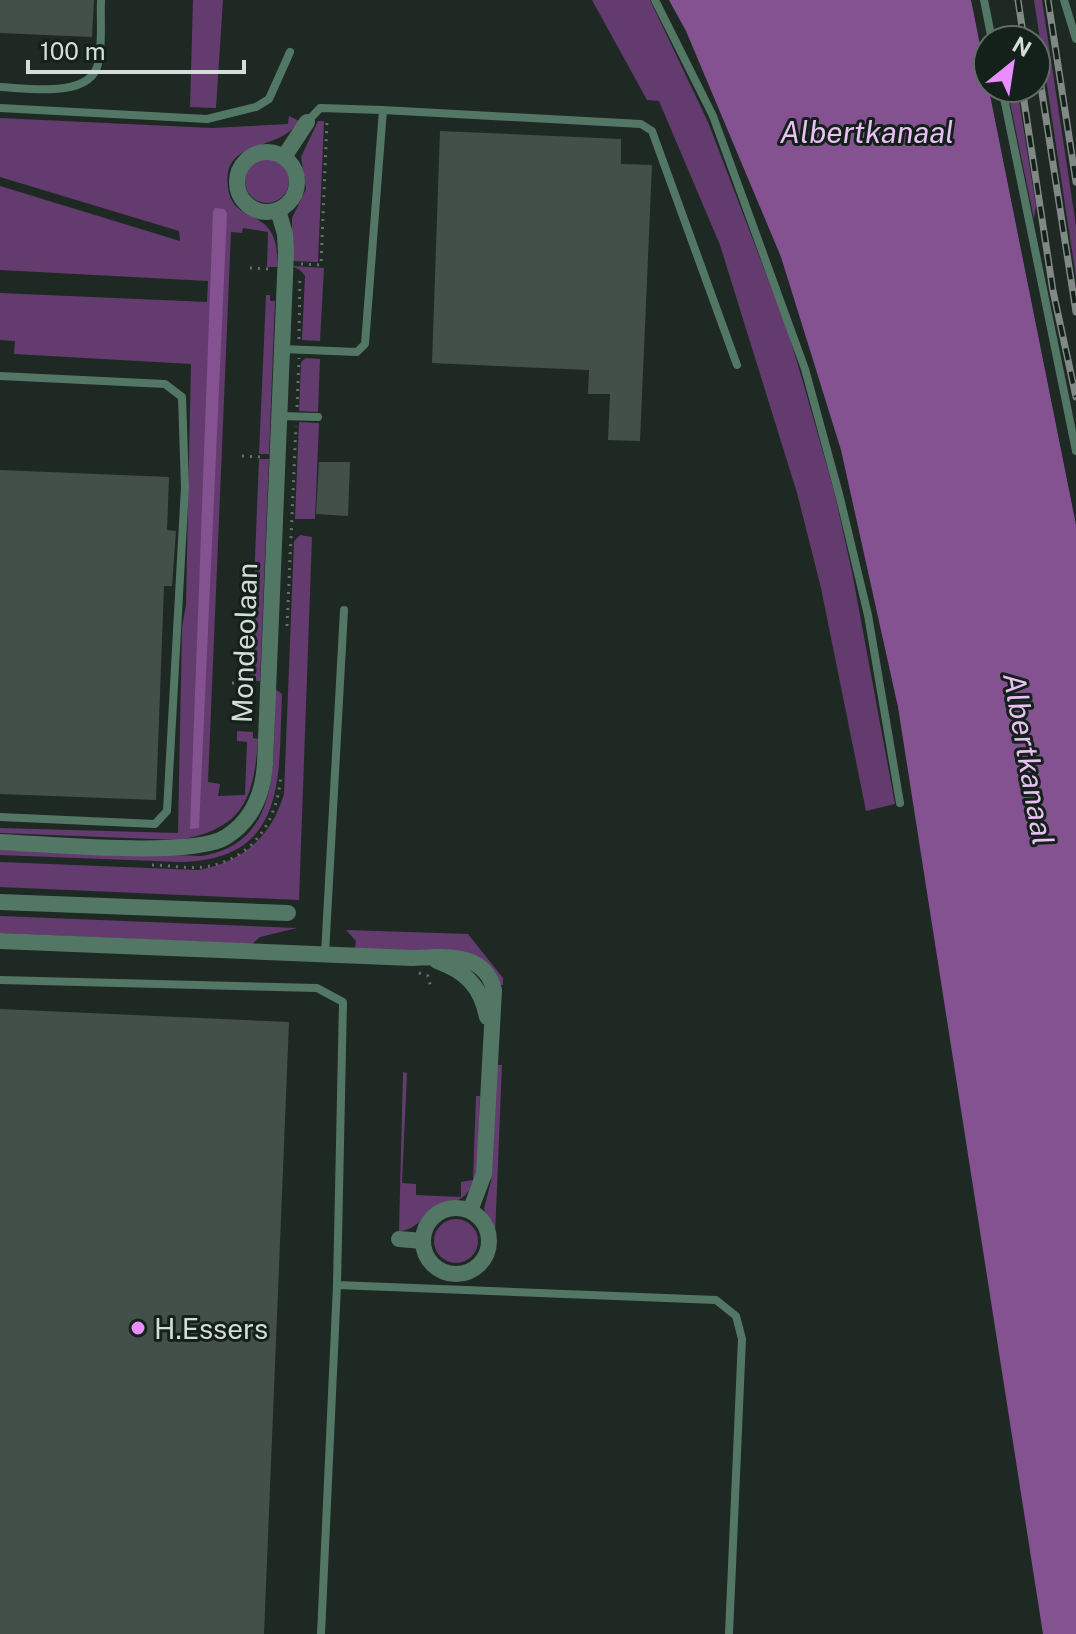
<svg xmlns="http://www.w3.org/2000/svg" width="1076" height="1634" viewBox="0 0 1076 1634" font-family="'Public Sans',sans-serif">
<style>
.green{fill:#643b6e}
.water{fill:#855291}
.building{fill:#435049}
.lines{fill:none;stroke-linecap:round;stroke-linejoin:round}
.path{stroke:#67716c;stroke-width:3;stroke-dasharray:2 6;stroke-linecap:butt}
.lane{stroke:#537765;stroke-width:8}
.street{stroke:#537765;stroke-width:16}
.rail-casing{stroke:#808985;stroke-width:7}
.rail{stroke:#14201a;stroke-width:4;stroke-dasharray:12;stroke-linecap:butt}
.poi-dot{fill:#e98efe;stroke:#14201a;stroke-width:3}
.labels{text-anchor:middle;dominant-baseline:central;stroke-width:6;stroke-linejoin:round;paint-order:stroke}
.street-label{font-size:28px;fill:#d5ddd9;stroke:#14201a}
.poi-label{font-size:28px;fill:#d5ddd9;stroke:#14201a;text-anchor:start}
.water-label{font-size:30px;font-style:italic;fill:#eabff4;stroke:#14201a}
</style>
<rect width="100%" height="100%" fill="#1e2924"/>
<!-- green -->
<path class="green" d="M193,0H223L216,108L190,107Z
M592,0H650L708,122L787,329L803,382L834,491L852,572L895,804L866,811L821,588L797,493L720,245L659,101L647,100Z
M1034,0H1042L1076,226V277Z
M1007,88H1017L1036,206L1034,219Z
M289,116L299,121C279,154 221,136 228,188C233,228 281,203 277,267H267L268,232L243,228L242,233L231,232L208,782L220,784L218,796L245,795L247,742L237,741V731L253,732V738L258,739C254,798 244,829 179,840L0,833V828L178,833L182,627L186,605L191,364L14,354L15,341L0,340V293L207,302L208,281L0,270V186L180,241L179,231L0,177V118L212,128L288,124Z
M318,121H324L318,262L292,261V218L306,189L301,157Z
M245 181a22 22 0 1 1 44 0a22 22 0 1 1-44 0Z
M292,266L324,268L320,341L302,340L305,276L300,270Z
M266,295H270V301H275L269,454H259Z
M306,358L320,359L318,412L299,411L301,362Z
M299,422L319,423L315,519H295Z
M259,459H269L260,681H250Z
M300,535L312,537L299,900L0,887V862L198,870C242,862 271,838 284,794L294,541Z
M275,689L282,694C278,776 289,859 181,862L0,855V849L201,856C286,843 272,753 275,689Z
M0,916L297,928L260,937L252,944L0,933Z
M346,930L468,934L503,978V985H498L495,974L355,948L356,941Z
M496,1065H502L495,1236L484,1209L491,1181Z
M403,1072L407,1073L402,1183L416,1184V1195L461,1197V1182L473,1180L476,1096H480L477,1175C474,1184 470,1191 463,1197C455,1203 446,1203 438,1207C422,1215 418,1230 399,1231Z
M434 1241a22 22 0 1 1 44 0a22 22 0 1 1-44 0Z"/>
<!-- water -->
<path class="water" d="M669,0H971L1076,525V1634H1043L898,707L841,450L781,257L686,31Z
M215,208L224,209L227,213L199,828L190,829L213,212Z"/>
<!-- building -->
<path class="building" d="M0,0H94L92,37L0,33Z
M440,131L621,139V164L652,165L640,441L608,440L610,394H588L589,370L432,363Z
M319,462H350L348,516L316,514Z
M0,470L169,477L167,530L176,531L172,586H164L156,800L0,794Z
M0,1009L289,1022L264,1634H0Z"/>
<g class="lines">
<!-- path -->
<path class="path" d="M301,264L321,265L327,120
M250,268L270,269
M299,339L300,275
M297,407L299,358
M242,456L262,457
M287,626L296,426
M232,683L253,684
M152,865C168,865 186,869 203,867C253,861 278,820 281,774
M419,973L428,976L431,988"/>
<!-- lane -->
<path class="lane" d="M655,0L713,116L805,369L839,494L868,615L900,803
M984,0L992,40
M1064,0L1076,39
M0,87C26,88 90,99 98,64C103,44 100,20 101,0
M1002,88L1076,451
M0,108L207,119L256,107L269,99L290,52
M383,110L641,124L652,131L737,365
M282,349L357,352L365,344L383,110L320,108L307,122
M0,376L165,384L182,397L185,487L167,811L155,824L0,817
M279,416L318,417
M325,954L344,610
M0,980L317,988L343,1002L337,1285L321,1634
M337,1285L716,1300L736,1316L742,1339L729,1634"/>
<!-- street -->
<path class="street" d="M237 182a30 30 0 1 1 60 0a30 30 0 1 1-60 0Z
M284,157L307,122
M0,842C46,844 193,858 226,837C253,820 263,794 265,764L286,252L285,234L278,210
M0,902L288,913
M0,941L412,958C444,957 485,951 494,990L484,1174L470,1211
M437,961C465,971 481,986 487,1017
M423 1241a33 33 0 1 1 66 0a33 33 0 1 1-66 0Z
M399,1239L423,1241"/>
<defs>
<path id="rail" d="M1018,0L1024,40
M1048,0L1076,182
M1036,54L1076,312
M1022,88L1053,291L1076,397"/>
</defs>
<!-- rail casing -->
<use href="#rail" class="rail-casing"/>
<!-- rail -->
<use href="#rail" class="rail"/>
</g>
<!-- markers -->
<circle class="poi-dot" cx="138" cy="1328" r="8"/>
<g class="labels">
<!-- street labels -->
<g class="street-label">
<text transform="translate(244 643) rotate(-88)">Mondeolaan</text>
</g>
<!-- poi labels -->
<g class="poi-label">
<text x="154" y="1328">H.Essers</text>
</g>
<!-- water labels -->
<g class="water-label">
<text x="867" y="132">Albertkanaal</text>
<text transform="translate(1029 759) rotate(80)">Albertkanaal</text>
</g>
</g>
<!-- north arrow -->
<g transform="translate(1012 64) rotate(30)"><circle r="38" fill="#14201a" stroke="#616c66" stroke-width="2"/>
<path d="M0-6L14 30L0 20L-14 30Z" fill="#e98efe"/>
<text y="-12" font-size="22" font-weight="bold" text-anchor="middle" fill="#d5ddd9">N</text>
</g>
<!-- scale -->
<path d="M28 60v12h216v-12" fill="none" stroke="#d5ddd9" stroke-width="4"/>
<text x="40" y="60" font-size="24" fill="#d5ddd9" stroke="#14201a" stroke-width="6" paint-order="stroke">100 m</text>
</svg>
